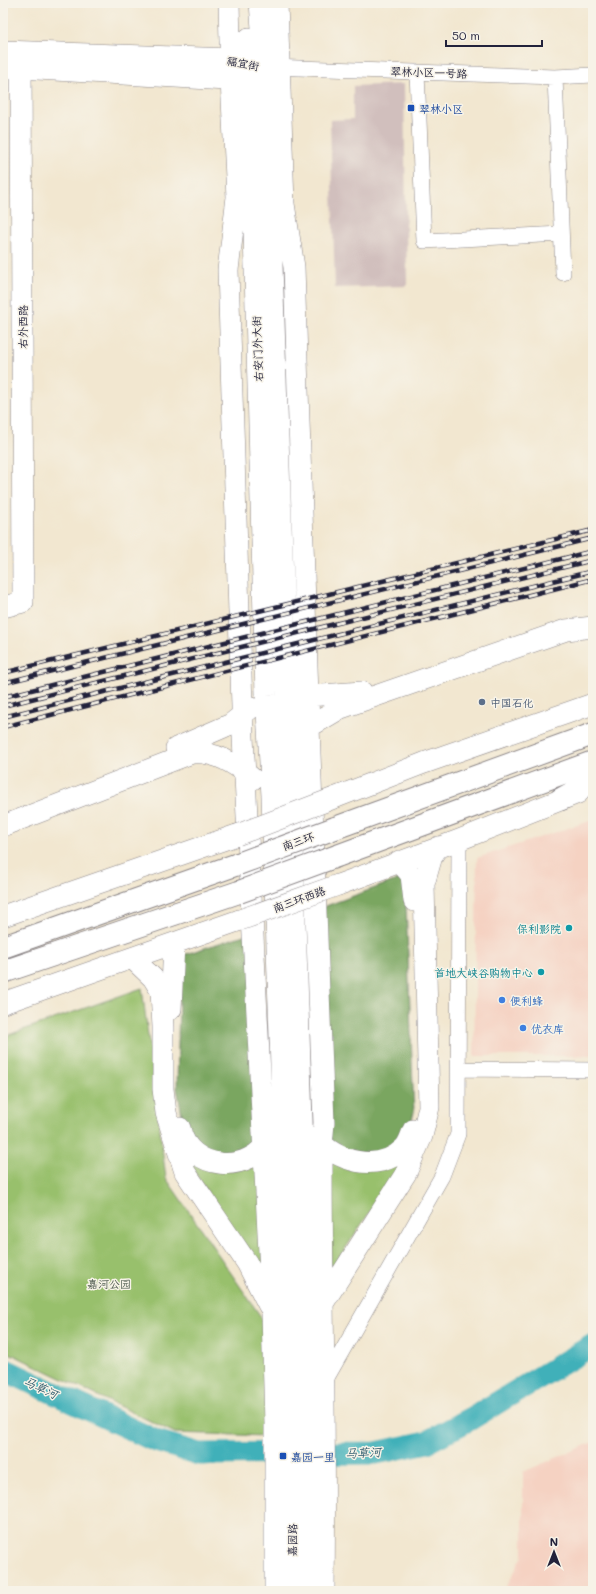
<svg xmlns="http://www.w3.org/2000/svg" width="596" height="1594" viewBox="0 0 596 1594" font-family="Mali,'LXGW WenKai TC',sans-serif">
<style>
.built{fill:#f5d2c2}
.industrial{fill:#d1bfbd}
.green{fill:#98c06c;stroke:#5d7154}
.forest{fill:#7aa660;stroke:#4e644e}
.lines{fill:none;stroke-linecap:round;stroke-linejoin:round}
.river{stroke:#3fb0b9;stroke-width:23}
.street-casing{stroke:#8a8486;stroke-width:16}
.secondary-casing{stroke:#8a8486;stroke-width:22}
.highway-casing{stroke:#8a8486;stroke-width:24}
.street{stroke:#fff;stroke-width:15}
.secondary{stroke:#fff;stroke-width:21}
.highway{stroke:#fff;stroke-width:22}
.rail-casing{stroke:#22223b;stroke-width:4.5}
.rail{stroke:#f7f3e8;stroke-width:3;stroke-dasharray:9;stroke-linecap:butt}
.secondary-bridge-casing{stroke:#8a8486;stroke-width:22;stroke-linecap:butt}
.highway-bridge-casing{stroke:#8a8486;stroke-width:24;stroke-linecap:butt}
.secondary-bridge{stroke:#fff;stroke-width:21}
.highway-bridge{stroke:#fff;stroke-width:22}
.transit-dot{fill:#1a4fb4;stroke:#f7f3e8;stroke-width:1.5}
.service-dot{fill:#5c6f8a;stroke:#f7f3e8;stroke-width:1.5}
.culture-dot{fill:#0f9aa8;stroke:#f7f3e8;stroke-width:1.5}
.shop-dot{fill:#3f7fe0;stroke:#f7f3e8;stroke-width:1.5}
.labels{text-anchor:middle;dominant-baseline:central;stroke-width:3;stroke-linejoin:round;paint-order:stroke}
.street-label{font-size:11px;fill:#22223b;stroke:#f7f3e8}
.transit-label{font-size:11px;fill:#164399;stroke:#f7f3e8;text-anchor:start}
.service-label{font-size:11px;fill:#4e5e75;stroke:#f7f3e8;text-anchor:start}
.culture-label{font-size:11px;fill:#0d838f;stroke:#f7f3e8;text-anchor:end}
.shop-label{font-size:11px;fill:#366cbe;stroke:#f7f3e8;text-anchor:start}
.park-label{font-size:11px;fill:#4b594c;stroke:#f7f3e8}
.water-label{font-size:12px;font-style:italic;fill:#2e5b6d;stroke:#f7f3e8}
</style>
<rect width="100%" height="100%" fill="#f7f3e8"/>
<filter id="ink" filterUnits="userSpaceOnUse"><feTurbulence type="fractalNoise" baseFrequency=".025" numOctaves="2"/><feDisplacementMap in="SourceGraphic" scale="8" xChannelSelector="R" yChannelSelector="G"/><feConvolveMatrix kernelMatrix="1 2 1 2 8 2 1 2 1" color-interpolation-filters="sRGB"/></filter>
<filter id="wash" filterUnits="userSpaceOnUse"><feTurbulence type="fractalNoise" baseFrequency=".012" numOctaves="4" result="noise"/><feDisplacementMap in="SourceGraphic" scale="16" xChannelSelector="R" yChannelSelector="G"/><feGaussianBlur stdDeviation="0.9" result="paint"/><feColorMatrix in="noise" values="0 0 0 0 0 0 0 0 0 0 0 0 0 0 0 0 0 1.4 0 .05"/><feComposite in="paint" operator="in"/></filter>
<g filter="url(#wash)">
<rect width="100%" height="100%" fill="#f2e7d0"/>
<!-- built -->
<path class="built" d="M593,820V1056H474L477,858Z
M593,1442V1591H504L523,1556V1472Z"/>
<!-- industrial -->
<path class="industrial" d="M404,84L407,286L335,288L330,120L353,119V86Z"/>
<!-- green -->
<path class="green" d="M142,988L166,1178L274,1336L268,1436L175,1433L3,1350V1037Z
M324,1154L403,1163L328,1274Z
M262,1157L264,1277L185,1158Z"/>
<!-- forest -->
<path class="forest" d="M405,877L414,1112L409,1132L392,1154L340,1152L328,1136L323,907Z
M250,933L258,1142L249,1152L205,1154L186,1138L177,1088L180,956Z"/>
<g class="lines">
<!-- river -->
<path class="river" d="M3,1369L156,1441L199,1454L376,1453L427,1442L472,1418L593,1345"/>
</g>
</g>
<g filter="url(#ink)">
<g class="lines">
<defs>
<path id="street" d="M270,67L555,77L593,75
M417,72L424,241L561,234
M555,77L563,273
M459,1069L593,1070
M325,1381L442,1176L458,1134L459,840"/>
<path id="secondary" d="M229,3L231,80L237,197L228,270L243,737L272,1312L275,1424V1591
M260,3L265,66L302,1121L310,1424L308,1591
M277,3L284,204L294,267L309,727L324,1123L322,1145C322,1294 326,1442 324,1591
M249,38L266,695L272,796L293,1427L292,1591
M3,51L231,59L243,63
M3,67L244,81
M3,607L23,602L21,52
M294,694L308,696L362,692
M303,736L309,727L341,708L566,630L593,627
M176,748L231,724L251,708
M334,798L424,763L593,704
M3,826L192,753C215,751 236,764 253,779
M399,861L411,875L414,901
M338,885L459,840L578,793
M3,916L237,835
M132,958L153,978L161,991L163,1027V1089L166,1113L185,1172L247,1263L269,1306
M3,1003L240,920
M171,1009L174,943
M180,1128C188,1171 251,1176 270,1137
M315,1137C335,1161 378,1174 403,1149C408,1145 411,1136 413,1130
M322,1305L406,1173L422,1136L429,1107L424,884L432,856L438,847"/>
<path id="highway" d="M561,799L593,781
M335,828L593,734
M337,856L593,762
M3,947L238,864
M3,972L239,892"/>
</defs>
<!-- street casing -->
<use href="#street" class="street-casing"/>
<!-- secondary casing -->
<use href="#secondary" class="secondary-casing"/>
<!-- highway casing -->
<use href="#highway" class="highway-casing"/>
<!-- street -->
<use href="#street" class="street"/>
<!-- secondary -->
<use href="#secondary" class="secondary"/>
<!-- highway -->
<use href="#highway" class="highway"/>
<defs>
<path id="rail" d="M3,673L593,530
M3,683L593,538
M3,697L593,551
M3,706L593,560
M3,717L593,571
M3,727L593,579"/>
</defs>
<!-- rail casing -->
<use href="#rail" class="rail-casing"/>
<!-- rail -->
<use href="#rail" class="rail"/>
<defs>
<path id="secondary-bridge" d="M237,835L334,798
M240,920L338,885"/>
<path id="highway-bridge" d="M238,864L335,828
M239,892L337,856"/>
</defs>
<!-- secondary-bridge casing -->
<use href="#secondary-bridge" class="secondary-bridge-casing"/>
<!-- highway-bridge casing -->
<use href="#highway-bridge" class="highway-bridge-casing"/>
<!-- secondary-bridge -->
<use href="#secondary-bridge" class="secondary-bridge"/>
<!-- highway-bridge -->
<use href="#highway-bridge" class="highway-bridge"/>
</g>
</g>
<!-- markers -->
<g class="transit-dot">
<rect x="407" y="104" width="8" height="8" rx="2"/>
<rect x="279" y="1452" width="8" height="8" rx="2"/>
</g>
<circle class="service-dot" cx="482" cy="702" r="4"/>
<g class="culture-dot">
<circle cx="569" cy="928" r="4"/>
<circle cx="541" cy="972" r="4"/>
</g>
<g class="shop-dot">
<circle cx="502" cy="1000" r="4"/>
<circle cx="523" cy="1028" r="4"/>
</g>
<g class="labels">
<!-- street labels -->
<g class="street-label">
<text transform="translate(243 63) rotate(11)">福宜街</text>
<text transform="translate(429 72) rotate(2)">翠林小区一号路</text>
<text transform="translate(22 327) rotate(-90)">右外西路</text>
<text transform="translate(257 349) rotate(-92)">右安门外大街</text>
<text transform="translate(298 841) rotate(-20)">南三环</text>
<text transform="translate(299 899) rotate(-20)">南三环西路</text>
<text transform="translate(292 1540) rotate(-89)">嘉园路</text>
</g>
<!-- transit labels -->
<g class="transit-label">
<text x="419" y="108">翠林小区</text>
<text x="291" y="1456">嘉园一里</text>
</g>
<!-- service labels -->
<g class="service-label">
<text x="490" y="702">中国石化</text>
</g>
<!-- culture labels -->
<g class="culture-label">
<text x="561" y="928">保利影院</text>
<text x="533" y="972">首地大峡谷购物中心</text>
</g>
<!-- shop labels -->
<g class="shop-label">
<text x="510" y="1000">便利蜂</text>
<text x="531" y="1028">优衣库</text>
</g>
<!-- park labels -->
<g class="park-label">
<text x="109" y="1283">嘉河公园</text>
</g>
<!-- water labels -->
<g class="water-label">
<text transform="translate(41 1387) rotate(25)">马草河</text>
<text transform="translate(363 1452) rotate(-3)">马草河</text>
</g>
</g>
<!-- margin -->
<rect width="596" height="1594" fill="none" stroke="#f7f3e8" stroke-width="16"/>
<!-- north arrow -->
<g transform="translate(554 1552)" stroke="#f7f3e8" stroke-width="3" paint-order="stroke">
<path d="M0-3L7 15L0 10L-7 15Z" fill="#22223b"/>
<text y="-6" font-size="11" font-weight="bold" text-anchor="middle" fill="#22223b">N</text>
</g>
<!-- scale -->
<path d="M446 40v6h96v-6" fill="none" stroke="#22223b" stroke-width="2"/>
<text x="452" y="40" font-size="12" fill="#22223b" stroke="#f7f3e8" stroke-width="3" paint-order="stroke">50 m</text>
</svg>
